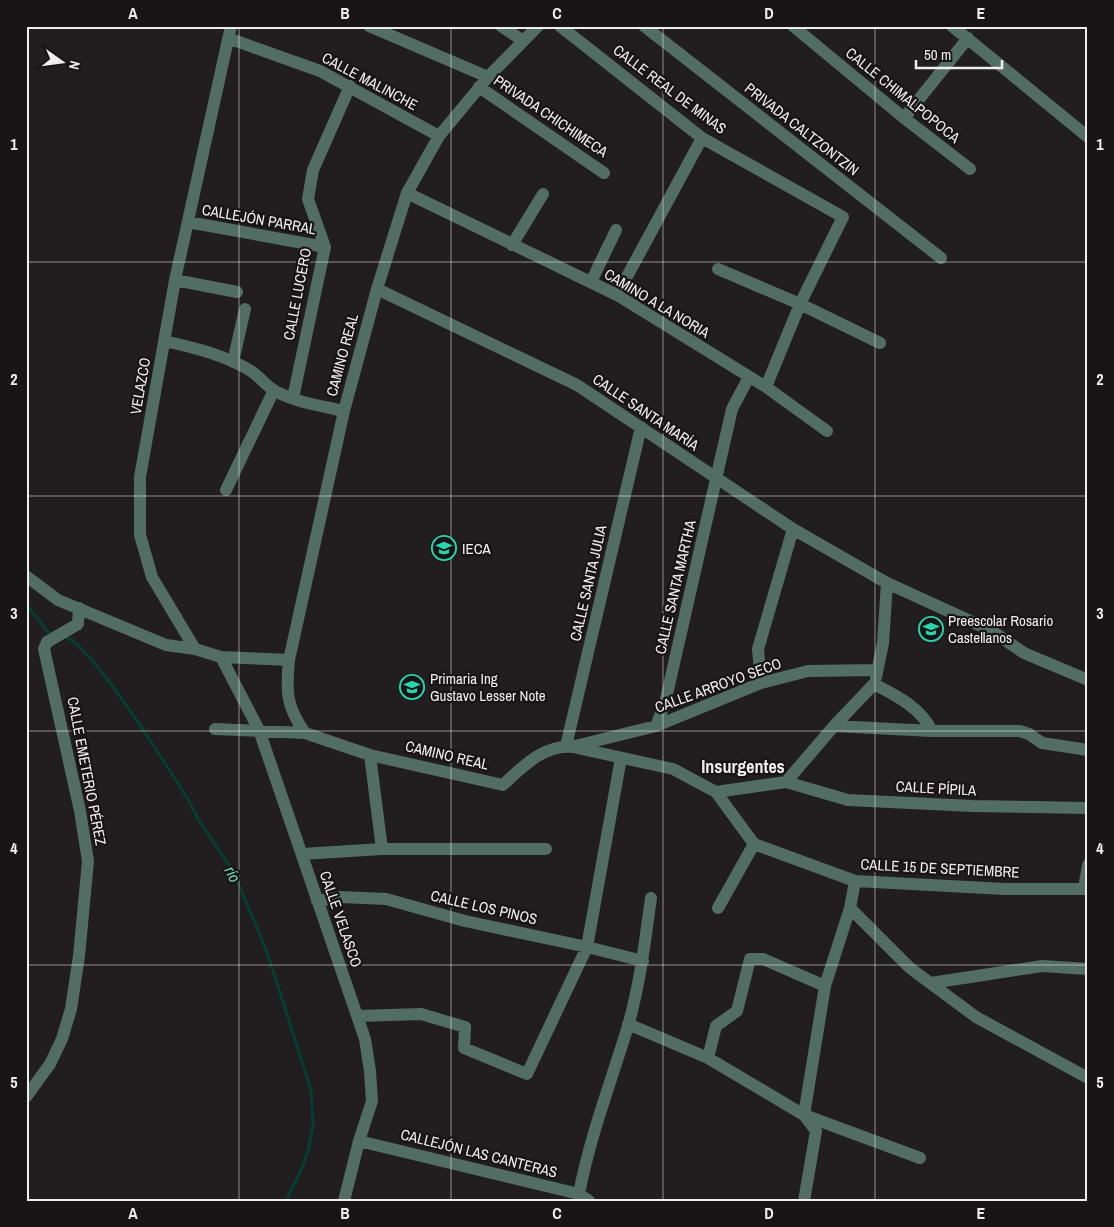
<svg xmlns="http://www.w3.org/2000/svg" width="1114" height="1227" viewBox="0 0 1114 1227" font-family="'Archivo Narrow',sans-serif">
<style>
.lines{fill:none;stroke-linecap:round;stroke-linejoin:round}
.stream{stroke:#034032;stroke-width:3}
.minor{stroke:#526d64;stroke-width:12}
.grid{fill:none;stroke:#f1edee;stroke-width:1;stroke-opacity:0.55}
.labels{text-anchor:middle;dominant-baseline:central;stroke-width:4.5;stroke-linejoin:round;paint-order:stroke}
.street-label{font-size:15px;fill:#f1edee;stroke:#191415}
.poi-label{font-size:15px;fill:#f1edee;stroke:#191415;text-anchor:start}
.water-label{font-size:16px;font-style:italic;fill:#6ed7b8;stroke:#191415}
.quarter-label{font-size:18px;font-weight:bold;fill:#f1edee;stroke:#191415}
.neatline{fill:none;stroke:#f1edee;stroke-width:2}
.grid-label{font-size:16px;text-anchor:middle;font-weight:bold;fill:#f1edee}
</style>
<rect width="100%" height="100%" fill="#221d1f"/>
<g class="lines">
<!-- stream -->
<path class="stream" d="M26,604L48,632L54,634
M65,637C92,644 170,771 189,801L198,819L234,873L267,952L311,1090L313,1125L309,1147L303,1166L286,1201"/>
<!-- minor -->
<path class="minor" d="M369,26L488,77
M501,26L522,40
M560,26L702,138L843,217L800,304L766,387
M644,26L941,258
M793,26L904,118L970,169
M952,26L1088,137
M228,38L320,71L439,136
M479,87L604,173
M904,118L968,38
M407,193L617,295L766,387L827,431
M188,222L325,247
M512,245L543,194
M718,269L800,304L880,343
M175,280L237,292
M591,282L616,230
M377,289L577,385L793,529L887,583L992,631L1024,653L1088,680
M617,295L702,138
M165,341C195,348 225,355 251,371C260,377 266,386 275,391C295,402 322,406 344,411
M233,362L245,309
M293,398L325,247L308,199L313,170L350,86
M226,490L274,390
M26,576L58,600L166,645L195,649L221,657L289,660
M195,649L152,577L140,535V477L175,280L231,26
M221,657L259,730L365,1039L370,1071L372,1101L359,1141L344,1201
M876,677L883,643L887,583
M761,683L758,649L793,529
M874,684C897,696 920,707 932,731
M656,726L665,703L732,409L749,377
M834,726L932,731H1020L1029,734L1042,743L1088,750
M215,729L305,733L370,755L503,785C522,767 544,744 573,747L673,769L716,792L754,844L855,881L1005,889H1088
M305,733C286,706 286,692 289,660L344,411L377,289L407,193L439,136L488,77L538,26
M566,746L641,427
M575,746L656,726L761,683L808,671L877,670
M370,755L382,849
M786,782L848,800L972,806L1088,808
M716,792L786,782L834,726L874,684
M302,854L382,849H546
M1084,888L1088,865
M317,901L341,897L386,899L465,921L587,947L643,961
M718,908L754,844
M850,908L910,968L976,1017L1088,1078
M931,983L1042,966L1088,969
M358,1016L421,1014L465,1027L464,1048L527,1074L587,947L621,758
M628,1024L708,1058L804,1115L920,1158
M708,1058L716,1026L737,1011L750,959H763L825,986
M26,1097L50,1064L62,1039L71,1009L79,956L88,861L80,811L44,649L47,642L78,624L79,608
M359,1141L579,1194L589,1201
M579,1194C590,1136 611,1082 628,1026C640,984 645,941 651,898
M804,1201L816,1131L804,1115L825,986L850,908L855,881"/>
</g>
<!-- grid -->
<path class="grid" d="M239,26V1201M451,26V1201M663,26V1201M875,26V1201M26,262H1088M26,496H1088M26,731H1088M26,965H1088"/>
<!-- icons -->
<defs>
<symbol id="university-ring" viewBox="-11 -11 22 22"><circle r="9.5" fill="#191415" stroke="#28d5ad" stroke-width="1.5"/><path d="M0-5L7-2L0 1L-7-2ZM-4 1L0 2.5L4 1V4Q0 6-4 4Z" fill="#28d5ad"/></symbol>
<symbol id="school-ring" viewBox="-11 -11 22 22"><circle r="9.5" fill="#191415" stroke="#28d5ad" stroke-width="1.5"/><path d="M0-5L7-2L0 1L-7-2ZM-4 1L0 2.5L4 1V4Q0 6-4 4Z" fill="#28d5ad"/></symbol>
</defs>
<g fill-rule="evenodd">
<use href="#university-ring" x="430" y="534" width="28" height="28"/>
<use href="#school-ring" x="917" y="615" width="28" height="28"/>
<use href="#school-ring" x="398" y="673" width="28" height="28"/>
</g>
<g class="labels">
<!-- street labels -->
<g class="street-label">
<text transform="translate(370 81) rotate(28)">CALLE MALINCHE</text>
<text transform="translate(670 89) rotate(37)">CALLE REAL DE MINAS</text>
<text transform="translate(903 95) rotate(39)">CALLE CHIMALPOPOCA</text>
<text transform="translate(551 116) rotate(34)">PRIVADA CHICHIMECA</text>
<text transform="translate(802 129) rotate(38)">PRIVADA CALTZONTZIN</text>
<text transform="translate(259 219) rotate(10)">CALLEJÓN PARRAL</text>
<text transform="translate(297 294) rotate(-79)">CALLE LUCERO</text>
<text transform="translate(657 303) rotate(31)">CAMINO A LA NORIA</text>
<text transform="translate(342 355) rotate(-75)">CAMINO REAL</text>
<text transform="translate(140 386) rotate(-80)">VELAZCO</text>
<text transform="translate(646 412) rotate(34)">CALLE SANTA MARÍA</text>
<text transform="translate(588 583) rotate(-77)">CALLE SANTA JULIA</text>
<text transform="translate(675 587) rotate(-77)">CALLE SANTA MARTHA</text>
<text transform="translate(718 685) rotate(-20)">CALLE ARROYO SECO</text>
<text transform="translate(447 755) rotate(13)">CAMINO REAL</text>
<text transform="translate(87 771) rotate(79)">CALLE EMETERIO PÉREZ</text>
<text transform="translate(936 788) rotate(3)">CALLE PÍPILA</text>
<text transform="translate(940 868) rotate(3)">CALLE 15 DE SEPTIEMBRE</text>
<text transform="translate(484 907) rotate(13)">CALLE LOS PINOS</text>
<text transform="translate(341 919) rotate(71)">CALLE VELASCO</text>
<text transform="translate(479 1153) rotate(14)">CALLEJÓN LAS CANTERAS</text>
</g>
<!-- poi labels -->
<g class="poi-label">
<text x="462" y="548">IECA</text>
<text x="948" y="620">Preescolar Rosario<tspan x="948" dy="17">Castellanos</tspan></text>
<text x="430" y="678">Primaria Ing<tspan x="430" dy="17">Gustavo Lesser Note</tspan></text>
</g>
<!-- water labels -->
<g class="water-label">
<text transform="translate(233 874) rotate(62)">río</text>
</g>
<!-- quarter labels -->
<g class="quarter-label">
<text x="743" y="766">Insurgentes</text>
</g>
</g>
<!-- border -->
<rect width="1114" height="1227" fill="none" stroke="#191415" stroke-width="55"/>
<!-- north arrow -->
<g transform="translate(62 62) rotate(104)" stroke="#191415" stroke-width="4" paint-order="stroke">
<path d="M0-4L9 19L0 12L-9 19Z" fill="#f1edee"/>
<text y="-8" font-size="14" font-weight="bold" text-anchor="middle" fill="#f1edee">N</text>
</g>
<!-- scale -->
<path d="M916 60v8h86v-8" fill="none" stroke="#f1edee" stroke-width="2.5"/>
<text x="924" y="60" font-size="15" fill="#f1edee" stroke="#191415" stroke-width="4" paint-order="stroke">50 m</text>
<rect x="28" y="28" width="1058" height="1172" class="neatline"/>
<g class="grid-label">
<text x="133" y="19">A</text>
<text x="345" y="19">B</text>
<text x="557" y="19">C</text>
<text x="769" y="19">D</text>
<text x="981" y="19">E</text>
<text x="14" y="150">1</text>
<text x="1100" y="150">1</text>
<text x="14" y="385">2</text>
<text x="1100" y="385">2</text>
<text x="14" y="619">3</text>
<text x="1100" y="619">3</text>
<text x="14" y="854">4</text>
<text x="1100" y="854">4</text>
<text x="14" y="1088">5</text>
<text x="1100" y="1088">5</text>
<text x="133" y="1219">A</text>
<text x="345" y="1219">B</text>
<text x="557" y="1219">C</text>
<text x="769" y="1219">D</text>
<text x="981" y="1219">E</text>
</g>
</svg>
